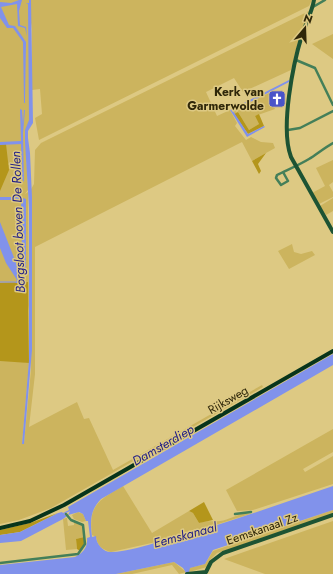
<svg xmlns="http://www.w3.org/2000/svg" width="333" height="574" viewBox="0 0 333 574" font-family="Jost,sans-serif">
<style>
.green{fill:#ccb45e}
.forest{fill:#b4961b}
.water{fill:#8192eb}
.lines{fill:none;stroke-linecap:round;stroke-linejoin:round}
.stream{stroke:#8192eb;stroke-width:1}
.street{stroke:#447f59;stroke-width:2.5}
.secondary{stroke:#1d5333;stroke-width:4}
.primary{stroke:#07341b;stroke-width:4}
.labels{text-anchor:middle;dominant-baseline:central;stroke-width:3;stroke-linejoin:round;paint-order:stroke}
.poi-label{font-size:12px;font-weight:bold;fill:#2f2709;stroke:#ddc983;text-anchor:end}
.street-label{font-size:12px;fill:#2f2709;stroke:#ddc983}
.water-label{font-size:13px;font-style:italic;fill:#232086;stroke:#ddc983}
</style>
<rect width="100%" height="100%" fill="#ddc983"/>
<!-- green -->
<path class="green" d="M0,0H312L309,6L39,140L35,118L42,114L40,89L32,90V29L30,16L29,120L26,151L28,190L25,194L28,192L29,305L28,311V283L26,284L24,362L29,363L22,444L24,443L31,370L32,197L30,191L34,184L35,150L41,143L49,139L309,11L300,34L291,70L243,92L234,78L206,92L217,116L230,110L237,123L235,126L246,140L251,137L261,142L273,143L275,148L252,161L242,142L35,247V374L29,427L77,402L84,419L89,418L113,470L262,385L263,387L51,508L19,520L0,524Z
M333,34V59L312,44Z
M273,91L272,104L275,109L255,116L259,124L249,130L238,112L234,114L233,111Z
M333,160V182L329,185L333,192V197L319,204L312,193L325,186L316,168Z
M333,198V211L326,215L320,206Z
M292,244L294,252L301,254L312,251L315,255L289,269L278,251Z
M333,429V452L303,469L305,472L333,456V484L253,510L237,511L226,490Z
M123,486L152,533L189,511L193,513L199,523C207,520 214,522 220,521C230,520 241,511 250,514L174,538L111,552C103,550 97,546 96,537L92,535C88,505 99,500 123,486Z
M333,510V514L217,553L209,561L207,567L189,572V568L205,564L213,551Z
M78,512L83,514L86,521L82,522L74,519L72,515Z
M66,518H67L68,526L74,525V522L82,526L84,537L76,539L77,549L66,550L63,519Z
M333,521V574H265L224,559Z
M174,562L186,572L179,574L172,565L132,574H116Z"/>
<!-- forest -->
<path class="forest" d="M238,112L249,130L259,124L255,116L259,114L264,126L248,134L234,114Z
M6,144L9,170L0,191V145Z
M266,153L258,164L261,171L259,174L252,161Z
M28,282L29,363L0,361V283Z
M204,502L213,520L199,523L193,513L189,511Z
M58,513L20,532L0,535V530L30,523Z
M84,537V544L80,551L77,549L76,539Z"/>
<!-- water -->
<path class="water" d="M19,0H22L19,11L20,25L26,27L27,36L25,28L18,26L17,4L1,7L9,25L15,26L26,42L25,103H24L23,42L13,28H7L0,18V2L11,3Z
M29,0H31L33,123L28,131V138L30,153L32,197V350L24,444H22L29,360V208L25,142V130L29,120L28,4L26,3H29Z
M289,80V82L233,111L248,134L264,126L265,127L247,137L230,110Z
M20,109L22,110L23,124L24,110H25L23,133L24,182L22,179L21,144L0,145V142L21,141Z
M0,197H20L26,199V276L22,253L21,201L19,200H0Z
M0,222L24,283H15L17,280L6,263L0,248Z
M333,354V365L101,499C90,510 90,522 92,537L96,536C96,544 103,552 111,552C127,552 147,545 162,541C220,526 276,505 333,486V510L213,550L205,564L190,568L189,572L186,573L183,568L174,562L116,574H0V565L75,557C83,553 88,547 87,538L90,537L88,521H86L83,514L79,512L68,515L70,511L64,514L67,516L63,519L21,541L0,543V535L20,532L58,513L62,512L63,513L69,510L68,507Z"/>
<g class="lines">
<!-- stream -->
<path class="stream" d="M0,282H15"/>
<!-- street -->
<path class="street" d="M313,7L325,0
M296,60L315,68L333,105
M288,130L300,128L333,111
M283,172L288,181L281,185L276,178L277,175C287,170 299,165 309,159C317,154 324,148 333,143
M235,514L251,512
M0,563L78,554L85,544L83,525L71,520L66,514"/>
<!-- secondary -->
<path class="secondary" d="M314,0C312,12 306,23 302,35C293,64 280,128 291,157L333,232
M206,572L211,562L223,553L333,515
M187,574L206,572"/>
<!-- primary -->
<path class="primary" d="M0,528L30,521L64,505L333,351"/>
</g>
<!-- icons -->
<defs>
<symbol id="church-square" viewBox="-11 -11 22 22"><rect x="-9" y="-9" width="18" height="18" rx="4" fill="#4954c9" stroke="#ddc983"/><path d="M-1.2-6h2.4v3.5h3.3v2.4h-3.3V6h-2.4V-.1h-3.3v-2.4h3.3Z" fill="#fff"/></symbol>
</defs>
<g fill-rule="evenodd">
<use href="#church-square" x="267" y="89" width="20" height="20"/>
</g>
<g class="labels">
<!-- poi labels -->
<g class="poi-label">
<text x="264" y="92">Kerk van<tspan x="264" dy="14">Garmerwolde</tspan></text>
</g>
<!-- street labels -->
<g class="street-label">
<text transform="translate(228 400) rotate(-30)">Rijksweg</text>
<text transform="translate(262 529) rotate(-19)">Eemskanaal Zz</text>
</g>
<!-- water labels -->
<g class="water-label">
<text transform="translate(18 222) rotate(-92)">Borgsloot boven De Rollen</text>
<text transform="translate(163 445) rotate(-30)">Damsterdiep</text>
<text transform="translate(185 535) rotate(-15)">Eemskanaal</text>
</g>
</g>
<!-- north arrow -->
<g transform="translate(305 28) rotate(19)" stroke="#ddc983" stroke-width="3" paint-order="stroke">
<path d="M0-3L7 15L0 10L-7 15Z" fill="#2f2709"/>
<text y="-6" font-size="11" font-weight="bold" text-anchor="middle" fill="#2f2709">N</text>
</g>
</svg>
